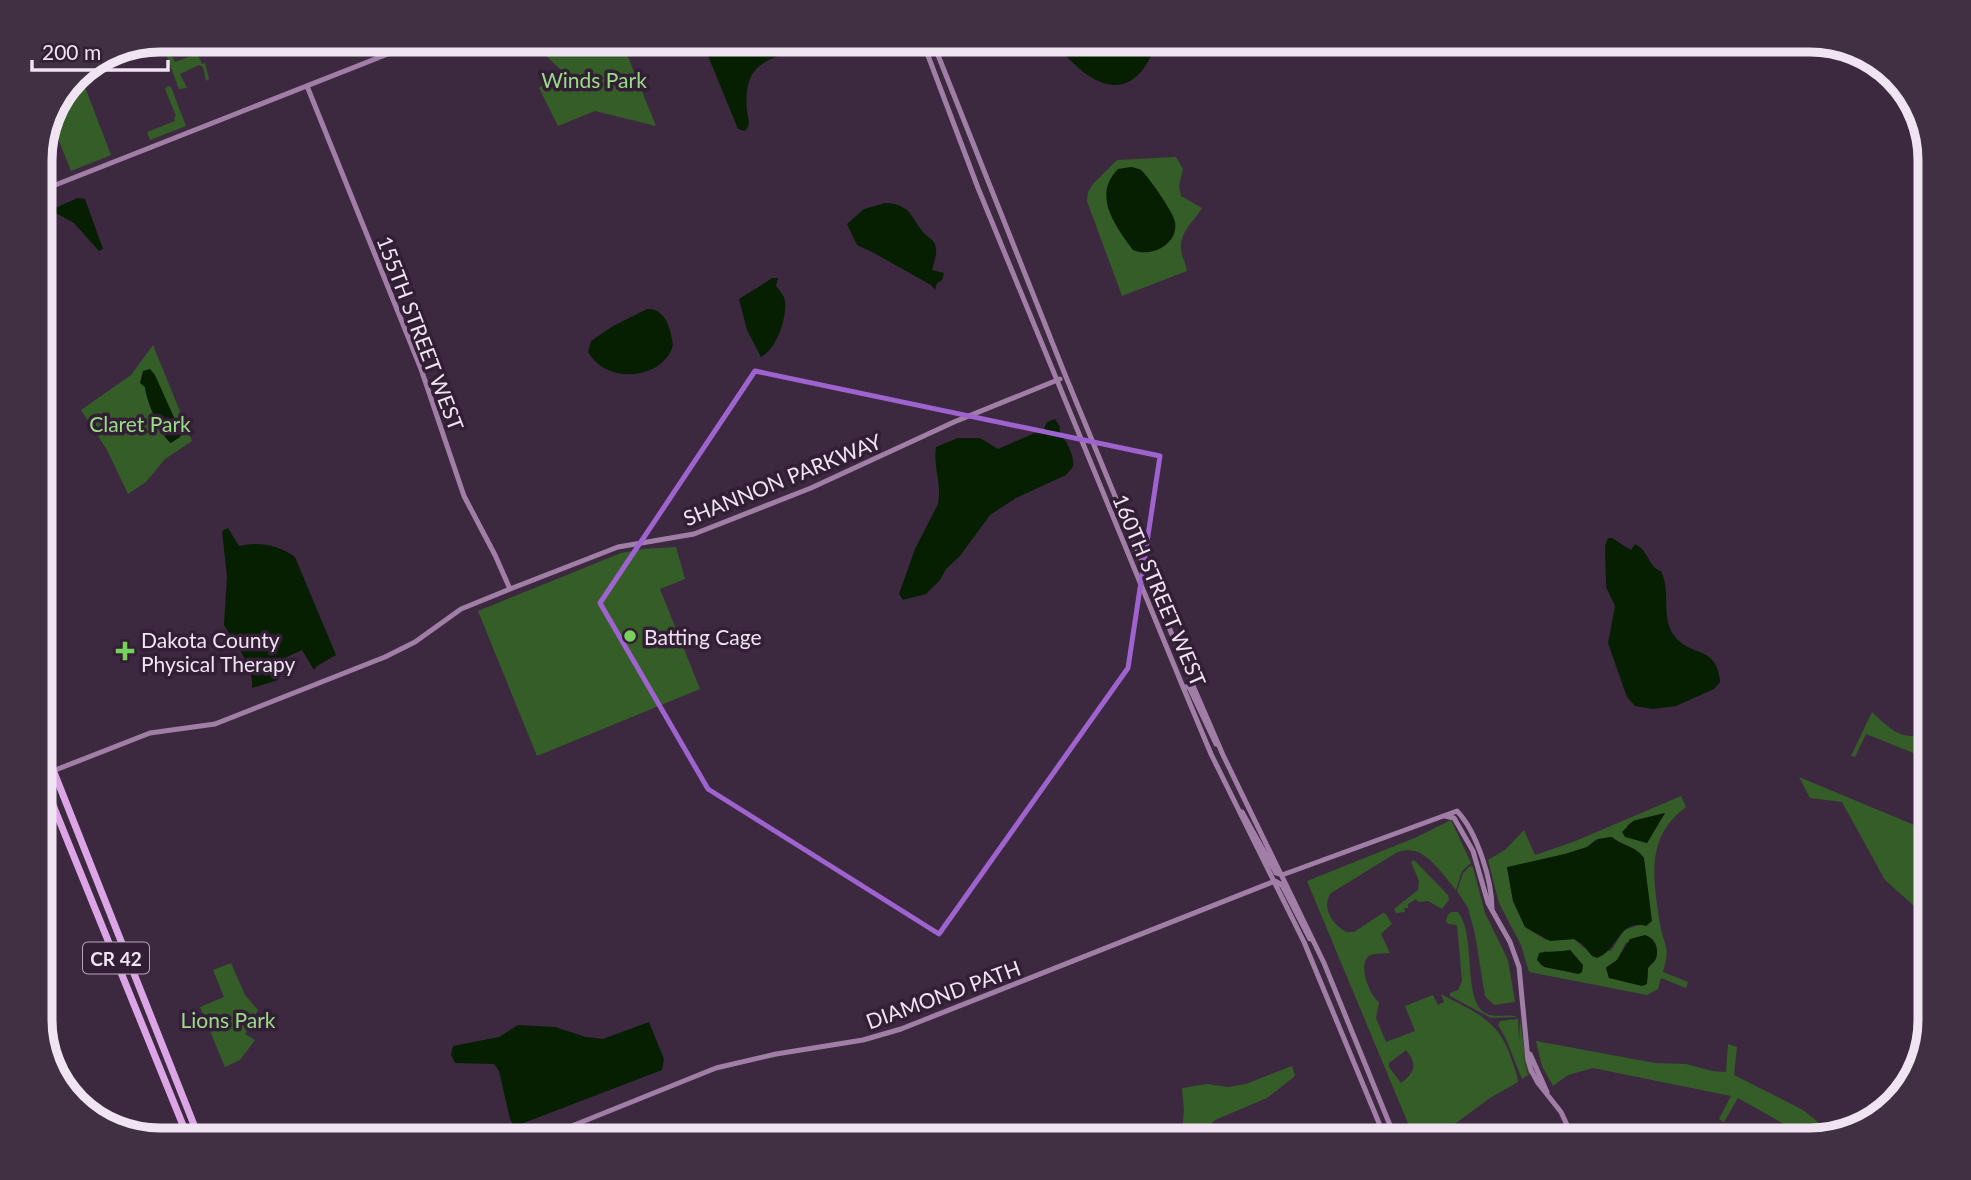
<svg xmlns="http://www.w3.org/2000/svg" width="1971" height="1180" viewBox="0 0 1971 1180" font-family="Lato,sans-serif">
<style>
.green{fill:#355d28;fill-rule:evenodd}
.water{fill:#061f01}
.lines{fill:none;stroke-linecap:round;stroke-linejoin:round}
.secondary{stroke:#a17ea6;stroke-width:5}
.highway{stroke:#dca5e5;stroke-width:7}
.marked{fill:none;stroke:#9e63ce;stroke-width:5;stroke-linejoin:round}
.poi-dot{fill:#76d25a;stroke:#321f35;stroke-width:2.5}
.labels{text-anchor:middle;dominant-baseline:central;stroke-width:7;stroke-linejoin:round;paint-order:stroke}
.shield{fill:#321f35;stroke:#b7a8b9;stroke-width:2}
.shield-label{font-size:19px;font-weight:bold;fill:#f0e3f2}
.park-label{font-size:21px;fill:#99dc85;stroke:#321f35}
.street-label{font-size:21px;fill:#f0e3f2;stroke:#321f35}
.poi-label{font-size:21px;fill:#f0e3f2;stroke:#321f35;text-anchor:start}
.rim{fill:none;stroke:#f0e3f2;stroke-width:9}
</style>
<rect width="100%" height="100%" fill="#3c2940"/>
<!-- green -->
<path class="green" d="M537,47H624L656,126L595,111L558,126L539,88L561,70Z
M164,49H172L170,51L175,62L191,56L190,53L199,49L200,53L198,55L202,64L205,63L209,79L206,81L203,67L199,65L180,74L187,88L179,89Z
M75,76L85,87L111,155L71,171L53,126Z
M168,86L171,87L186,126L150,140L147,132L175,121L174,117L176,116L165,89Z
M1176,157L1183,169L1179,186L1181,196L1202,208C1194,221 1180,232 1181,248C1181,256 1186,263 1187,271L1122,296L1087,201L1088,192L1093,184L1117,160Z
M153,345L192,441L165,459L146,482L128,494L107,450L81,410L131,375Z
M676,547L685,579L660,589L700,689L537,756L478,611L621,553L643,549Z
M1872,712C1891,730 1903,743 1931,732V760L1866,734L1855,757L1851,756Z
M1799,777L1931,832V921L1885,880L1842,802L1810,798Z
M1681,796L1686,807C1645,837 1653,879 1660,924C1664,947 1671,946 1663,972L1688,982L1686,988L1661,978L1658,989L1647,995L1529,972L1521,945L1499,903L1488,860L1505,850L1524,830L1535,855L1573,842ZM1665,813L1647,843L1626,835L1628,824L1639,819ZM1610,837C1621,844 1636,847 1644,858L1643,924L1624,930L1611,951L1584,948L1574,939L1546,940L1525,927L1513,901L1507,868L1565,854L1587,847L1595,840ZM1626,942L1655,961L1648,968V978H1609L1606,967L1617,960ZM1570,950L1583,965L1582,970L1578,974L1540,965L1544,951L1554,953Z
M1451,820L1471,863L1462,871L1456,890C1440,872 1423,841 1396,853L1331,893C1321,907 1332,924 1346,932H1354L1383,913L1386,914L1392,924L1381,934L1390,953C1383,954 1371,952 1367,958C1359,968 1370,996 1379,1002L1376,1018L1386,1042L1415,1031L1405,1006L1433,995L1438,1005L1444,1002L1441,994C1472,1011 1498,1019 1510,1055C1513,1064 1517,1073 1518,1082L1490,1098L1433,1140H1415L1307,881L1417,837ZM1406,1050C1418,1065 1415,1072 1401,1083L1389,1067V1063Z
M1414,860L1448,895L1449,900L1442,909L1428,901L1418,902L1416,899L1408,904V908H1404L1405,912L1396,913L1394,909L1418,890L1419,881L1411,862Z
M1470,866L1473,867L1485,913L1508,960L1515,1002L1494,1005L1485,996L1475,934L1468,908L1457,891L1463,873Z
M1451,912H1458C1477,937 1462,998 1485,1013C1495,1019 1509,1013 1517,1017L1491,1018L1450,996V993L1458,990L1462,981L1457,925L1448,924L1446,921L1448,915Z
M231,963L245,995L258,1010L245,1034L255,1040L240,1060L225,1067L200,1007L224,997L213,970Z
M1518,1019L1519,1043L1520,1019L1525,1054L1531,1073L1529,1075L1520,1045L1528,1075L1522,1079L1506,1039L1498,1025L1500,1021Z
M1536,1041L1655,1063L1686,1064L1712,1071L1726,1072L1728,1044L1737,1047L1734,1075L1803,1110L1833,1134L1812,1140L1738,1098L1724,1122L1719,1119L1731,1096L1593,1068L1568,1075L1553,1086L1542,1066Z
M1292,1066L1295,1076L1267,1098L1215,1120L1194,1140L1182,1132L1184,1110L1182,1088L1207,1084L1228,1087L1246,1084Z"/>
<!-- water -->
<path class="water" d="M1056,44H1156C1132,110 1089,86 1056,44Z
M704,46H791L798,50C762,60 743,67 747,110C748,119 751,125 745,131L738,129Z
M1131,167C1133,167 1139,169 1141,170C1148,176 1174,213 1175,222C1179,244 1151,258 1133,250C1115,226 1092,195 1118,169Z
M78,198L85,199L103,249L99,251L74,223L54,212L55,208Z
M885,203C913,204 910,219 926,235C930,239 935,240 936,248C937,255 934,263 932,270L944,273L942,280L937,283L935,290L931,285L874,253L857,245L847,224L864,209Z
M772,278H778L776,286C780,291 784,295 785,301C787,318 777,349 761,357L747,330L739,299C750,292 761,286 772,278Z
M647,309C666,308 671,330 673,345C664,379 607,386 588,352L591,341L613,326Z
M150,369L155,375L181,433L180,437L171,443C162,438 145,398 145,387L140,383L143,371Z
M1055,419L1060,427V434C1066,439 1075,457 1073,466C1073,468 1067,473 1066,475L1016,498L990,515L960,556L946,569L940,580L926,594L903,600L899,594L915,549L938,504C942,485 933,466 936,447L958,438H980L998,449L1044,429L1047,422Z
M228,528L239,546C257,541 280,545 295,557L336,655L317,666L314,670L302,650L276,662L278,680L252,688V679L244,657L224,625L227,576L222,531Z
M1608,538H1612L1631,550L1635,544C1650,552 1648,567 1661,571C1672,593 1659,620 1677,639C1694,657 1717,646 1720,682L1714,689L1676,706L1653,709L1635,706L1627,697L1608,643L1615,606L1606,587L1605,546Z
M1665,813L1647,843L1625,837L1622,832L1633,821Z
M1612,837C1622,846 1636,846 1644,858L1652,921L1646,926C1619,918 1618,951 1597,958L1592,956L1582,944L1574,939L1550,941L1525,927L1513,901L1507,867L1565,854L1587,847L1598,839Z
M1645,935C1656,939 1659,948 1656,959L1648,968L1647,984L1642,986L1609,978L1606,968L1617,960L1630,939Z
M1570,950L1583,965L1582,972L1579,974L1544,967L1537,960L1539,953C1545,951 1562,952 1570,950Z
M649,1022L664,1059L662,1070L521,1124L513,1125L510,1119L499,1071L494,1064L455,1063L451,1055L453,1046L499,1037L518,1025L555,1027L586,1037L603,1039Z"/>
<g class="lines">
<!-- secondary -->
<path class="secondary" d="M924,45L978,188L1183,687L1211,754L1304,942L1386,1140
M934,45L1066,377L1194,688L1223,755L1324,963L1396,1140
M307,86L421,369L464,496L495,555L510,589
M40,191L403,48
M1183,687H1189L1216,744
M40,776L150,733L215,724L385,657L415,642L461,609L510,589L618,547L694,534L811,488L954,422L1060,379
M1242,812L1276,873L1282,875L1457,811C1477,832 1492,880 1492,909
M1445,816L1454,818L1473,851L1488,903L1510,942L1519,967L1528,1060L1531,1070L1538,1083L1561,1112L1574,1140
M1275,881L1282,885L1310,939
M1530,1054L1547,1092
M1898,1096L1908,1072L1921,1056
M537,1140L716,1068L776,1054L863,1040L901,1029L1275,881"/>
<!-- highway -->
<path class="highway" d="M40,737L200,1140
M40,773L189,1140"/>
</g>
<!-- marked area -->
<path class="marked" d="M755,371L1160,456L1128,668L939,934L708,789L600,603Z"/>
<!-- markers -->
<g class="poi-dot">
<circle cx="630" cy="636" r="7"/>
<path d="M121.5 640.5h7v7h7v7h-7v7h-7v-7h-7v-7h7z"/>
</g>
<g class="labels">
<!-- shield labels -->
<rect class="shield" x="83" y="942.5" width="66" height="31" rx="5"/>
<g class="shield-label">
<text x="116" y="958">CR 42</text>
</g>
<!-- park labels -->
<g class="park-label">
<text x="594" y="79">Winds Park</text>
<text x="140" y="423">Claret Park</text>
<text x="228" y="1019">Lions Park</text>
</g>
<!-- street labels -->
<g class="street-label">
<text transform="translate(421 333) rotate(69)">155TH STREET WEST</text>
<text transform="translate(782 479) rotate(-22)">SHANNON PARKWAY</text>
<text transform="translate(1160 590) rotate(67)">160TH STREET WEST</text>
<text transform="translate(943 994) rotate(-20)">DIAMOND PATH</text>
</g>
<!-- poi labels -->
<g class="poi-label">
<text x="644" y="636">Batting Cage</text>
<text x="141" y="639">Dakota County<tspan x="141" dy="24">Physical Therapy</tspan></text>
</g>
</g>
<!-- crop -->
<path d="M0 0H1971V1180H0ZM160 52H1810A108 108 0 0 1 1918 160V1020A108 108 0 0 1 1810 1128H160A108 108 0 0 1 52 1020V160A108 108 0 0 1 160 52Z" fill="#412f44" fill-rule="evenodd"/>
<path class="rim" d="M160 52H1810A108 108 0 0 1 1918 160V1020A108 108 0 0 1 1810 1128H160A108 108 0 0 1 52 1020V160A108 108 0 0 1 160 52Z"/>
<!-- scale -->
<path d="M32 60v10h136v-10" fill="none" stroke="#f0e3f2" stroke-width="3.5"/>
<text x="42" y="60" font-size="21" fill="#f0e3f2" stroke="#321f35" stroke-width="5" paint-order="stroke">200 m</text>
</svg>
